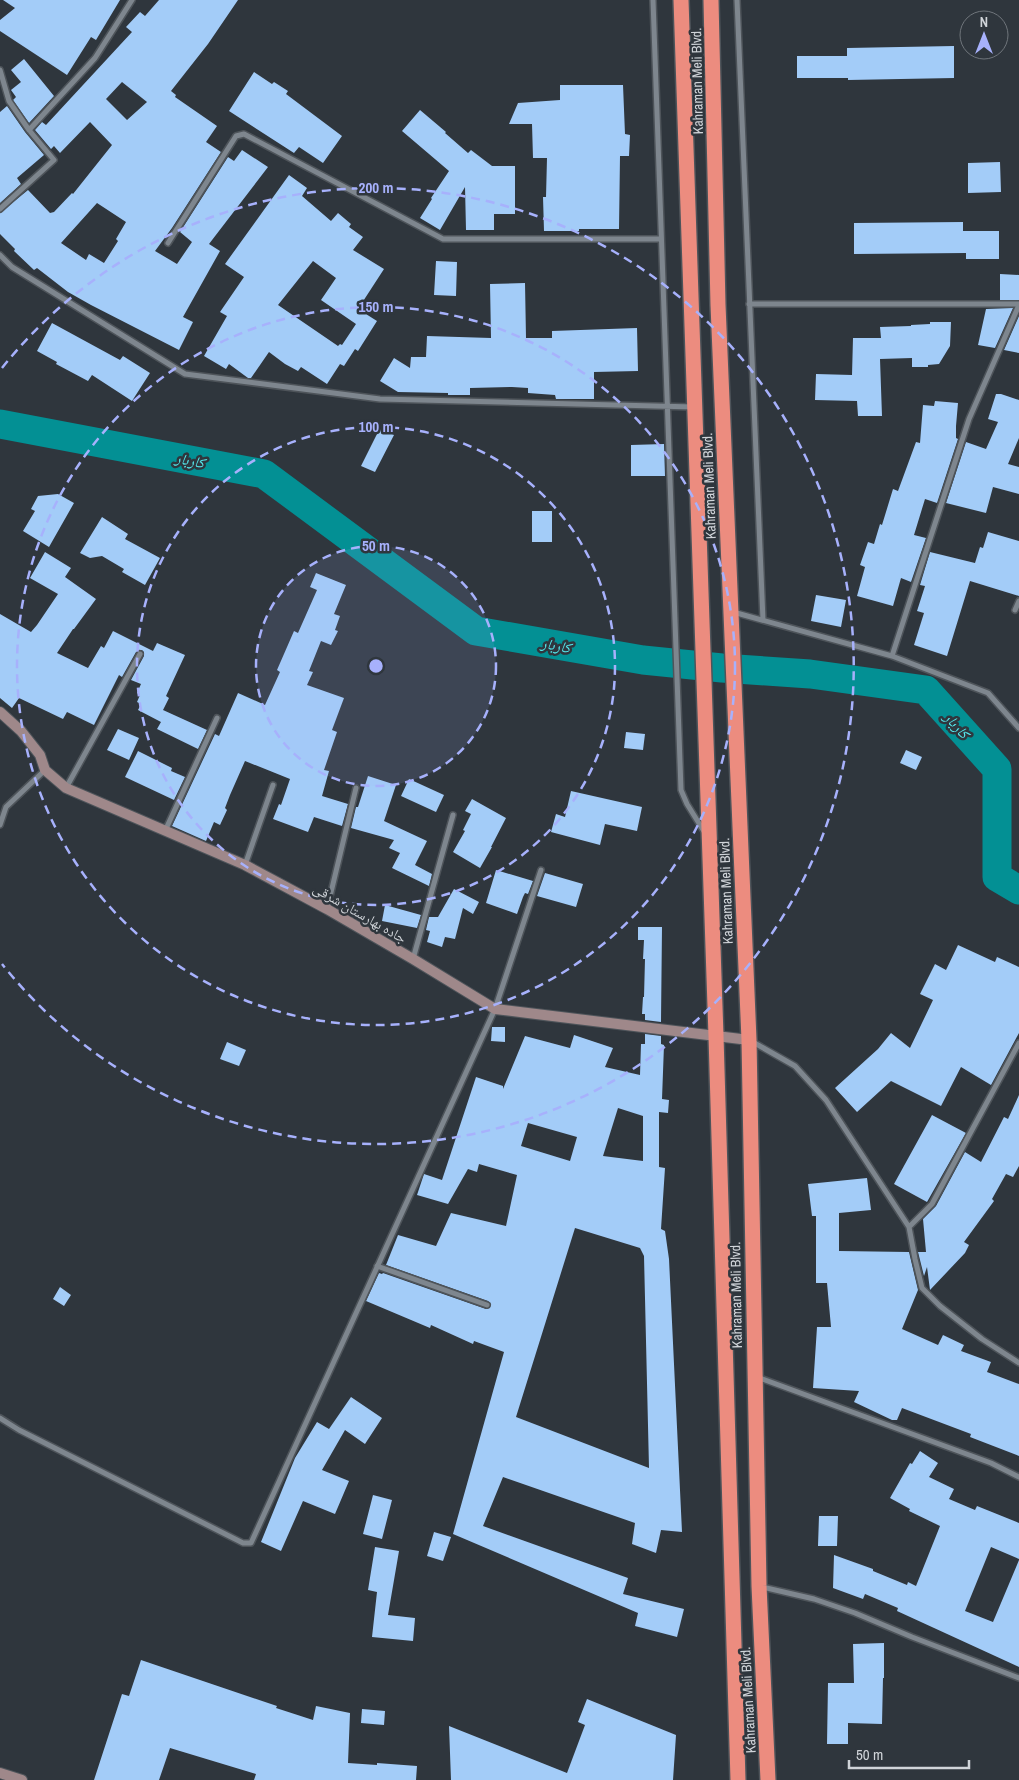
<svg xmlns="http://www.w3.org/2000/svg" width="1019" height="1780" viewBox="0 0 1019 1780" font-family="'Archivo Narrow','Noto Naskh Arabic',sans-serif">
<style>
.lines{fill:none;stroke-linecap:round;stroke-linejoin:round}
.river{stroke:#039094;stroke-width:29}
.building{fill:#a3ccf8;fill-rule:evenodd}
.street-casing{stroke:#4e545a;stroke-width:8}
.secondary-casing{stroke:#4e545a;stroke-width:12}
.highway-casing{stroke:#4e545a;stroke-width:18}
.street{stroke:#7e868e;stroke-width:5}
.secondary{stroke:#9f888a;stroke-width:10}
.highway{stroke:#ec8c7f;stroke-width:15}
.ring{fill:none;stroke:#a7b1fc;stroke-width:2.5;stroke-dasharray:9 6}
.labels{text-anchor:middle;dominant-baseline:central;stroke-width:5;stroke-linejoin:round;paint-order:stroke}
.street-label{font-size:14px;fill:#d0d4d9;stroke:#2f363d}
.water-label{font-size:15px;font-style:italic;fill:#55eaef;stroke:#2f363d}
.centre{fill:#a7b1fc;stroke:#2f363d;stroke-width:2.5}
.ring-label{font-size:15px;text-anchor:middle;font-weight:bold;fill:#a7b1fc;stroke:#2f363d;stroke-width:5;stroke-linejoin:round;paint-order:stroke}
</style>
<rect width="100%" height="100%" fill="#2f363d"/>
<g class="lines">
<!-- river -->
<path class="river" d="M0,424L264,474L476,631L643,660L722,668L810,674L926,690L997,769V877L1019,890"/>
</g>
<!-- building -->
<path class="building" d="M3,0H120L96,40L91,37L67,75L0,31V20L15,8Z
M159,0H238L208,44L171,91L176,95L175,97L217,126L206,142L221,152L172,228L155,251L177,264L192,242L180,232L228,157L234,161L242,150L268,167L209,244L220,251L183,317L193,322L179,350L91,305L68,292L37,268L34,270L14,251L15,249L0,234V213L28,190L50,213L54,212L72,193L73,194L112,145L90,122L60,153L54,146L51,149L35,130L42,122L46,125L132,32L126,27L140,12L145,16ZM122,82L147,102L127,120L106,99ZM97,203L126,222L116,239L118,241L104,263L89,254L86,260L61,243Z
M954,46V78L848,80V78H797V56H847V48Z
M24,59L54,96L29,123L13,100L16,97L11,90L21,82L11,70Z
M254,72L272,84L274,82L288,91L286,94L342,136L323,163L299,147L294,153L229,111Z
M560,85H623L625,134L630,135L629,156H620L619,229H579V231H544L543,197H546L547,158H533L532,124H509L518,103L560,100Z
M7,106L25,132L44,155L17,178L21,184L0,203V112Z
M420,110L446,132L445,133L468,153L471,150L492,166H515V214H494V230H466L465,187L440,230L420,218L432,199L431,198L449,171L402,131Z
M1000,162L1001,192L968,193V163Z
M289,175L307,188L302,196L331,221L338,213L351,224L349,227L363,237L353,250L384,269L358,309L377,321L358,351L355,349L344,366L340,364L327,384L301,367L298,371L285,364L269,352L251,378H248L229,364L226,369L204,356L227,316L220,312L244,277L225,264ZM313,261L336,278L321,300L356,324L342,345L340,344L338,346L278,305Z
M963,222V231H999V259H966V253L854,254V223Z
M436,261L457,262L456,296L434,295Z
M1000,274L1019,275V300H1000Z
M525,283L526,338H552V331L637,328L638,371L594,372V399H556L555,395L528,393V388L512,387L470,388V395H448V393L398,392L380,381L394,358L410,368L411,357H426L427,336L491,338L490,284Z
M1013,308L995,348L978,345L986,309Z
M1019,316V353L1004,350Z
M930,322H951L950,346L939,364L928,365V367H912V358L880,359L882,416H858L857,401L815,400L816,374L852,375L853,338H881L880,327L911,326V325L930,324Z
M52,323L120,360L123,356L150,373L132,401L92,375L88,381L56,364L57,362L37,351Z
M996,394H1001L1019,400V438L1008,464L1019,467V494L993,487L986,513L946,503L966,442L986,449L998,422L988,419Z
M935,401L958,403L956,426V438L958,439L937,503L925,499L914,535L926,538L911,582L901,578L893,606L857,596L865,567L860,565L868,542L874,544L880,524L882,525L893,489L898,491L916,442L920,443L923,405L934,406Z
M380,428L394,435L375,472L361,466Z
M664,444L665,476H631V445Z
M58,494L74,503L49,547L23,531L35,511L31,509L38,496Z
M532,511H552V542H532Z
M102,517L128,534L125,539L160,558L145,585L122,572L124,569L102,556L90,558L80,553Z
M988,532L1019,541V596L970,581L947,656L914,645L924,613L917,611L925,586L920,585L930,552L975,563L980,547L983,548Z
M45,552L71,568L65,577L96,599L74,629H73L57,653L88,668L101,646L104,648L113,631L153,651L157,643L185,655L166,696L169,698L163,710L207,730L198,749L157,729L161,722L138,710L141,704L137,702L140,695L137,693L141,684L131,680L144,656V652L142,650L136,652L122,677L119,675L94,725L67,712L63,719L19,698L12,708L0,698V614L31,632L37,625L58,594L30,578Z
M316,573L346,585L334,614L340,616L335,630L338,631L331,645L321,641L309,671L313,672L307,685L344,698L332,730L337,732L324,770L329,771L322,796L348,804L342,826L314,817L308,832L273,819L279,804L281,805L290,779L245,761L230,795L225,808L227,810L220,825L214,822L206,841L172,826L215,734L219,736L238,693L265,705L280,672L277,670L294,631L298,633L317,590L310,587Z
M816,595L846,600L841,627L811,621Z
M118,729L139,738L129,760L107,750Z
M626,732L645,734L643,750L624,748Z
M906,750L922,757L916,770L900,763Z
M138,751L172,768L171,771L185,777L174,800L125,777Z
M368,776L396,785L384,821L427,841L415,865L432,874L429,886L392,868L400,853L389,848L394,840L351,828L356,807H358Z
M409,779L444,795L436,812L401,796Z
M571,791L642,807L637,831L605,824L600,845L551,832L556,814L565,817Z
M472,799L506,818L491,847H492L480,868L453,852L465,831L463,830L471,814L465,811Z
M496,870L533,881L528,894L525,893L523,897L517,914L486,903Z
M545,873L583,884L576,907L537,896Z
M454,889L479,902L473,914L463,908L455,939L445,937L442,947L427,942L430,931L426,930L429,917H438Z
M385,905L421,915L417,928L382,921Z
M638,927H662L661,1022L645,1020V1014H642L643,997H644L645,959H643L644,940H638Z
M958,945L995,962L997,957L1019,967V1033L991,1085L961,1067L941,1106L891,1081L857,1112L835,1088L878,1049L891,1033L910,1048L933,1000L920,994L935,964L946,970Z
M492,1027H505V1042L491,1041Z
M645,1034L661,1036V1044L664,1045L662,1099L669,1100L668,1113L659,1112V1167L665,1168L661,1229L665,1231L669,1259L682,1532L661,1530L656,1553L632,1544L635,1523L503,1477L483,1526L628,1578L623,1594L684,1609L677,1637L635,1626L638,1613L453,1534L504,1352L474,1341L473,1344L431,1325L430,1328L366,1301L379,1273L382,1274L383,1273L486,1309L490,1308L491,1304L488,1301L386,1265L398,1235L436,1246L451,1213L506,1226L517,1175L479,1164L477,1172L468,1169L448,1204L417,1195L424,1174L442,1180L476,1077L503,1086V1089L525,1036L570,1048L574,1035L613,1048L605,1067L640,1075L641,1044H645ZM618,1108L643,1116V1161L603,1156ZM528,1123L577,1137L570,1161L521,1146ZM575,1228L640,1248L644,1256L649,1468L516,1417Z
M227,1042L246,1050L239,1066L220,1059Z
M1019,1095V1166L1013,1177L1006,1174L992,1199L994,1201L964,1242L969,1245L965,1253L930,1290L927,1267L924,1276L918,1252H926L923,1219L936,1206L965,1152L981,1162L1004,1117L1008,1119Z
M932,1115L966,1133L927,1202L894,1184Z
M867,1178L871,1210L839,1213V1251L909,1252L918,1290L902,1329L938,1345L943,1335L964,1345L961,1351L991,1362L987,1372L1019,1384V1456L970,1437L971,1434L902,1408L897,1420H892L854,1402L859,1391L813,1388L817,1327H831L827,1283H816V1216H812L808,1184Z
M60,1287L71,1295L64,1306L53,1299Z
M351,1397L382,1418L365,1444L345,1430L322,1470L349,1481L335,1514L303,1501L281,1551L261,1542L295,1458L317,1422L329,1429Z
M920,1451L938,1463L929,1477L954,1489L949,1499L975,1510L977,1506L1019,1523V1559L991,1547L965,1611L993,1622L1019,1560V1667L897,1611L898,1608L865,1594L863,1599L833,1588L834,1555L873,1569V1571L907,1585L908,1582L916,1586L940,1526L909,1511L910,1509L890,1498L910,1463L912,1464Z
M373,1495L392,1500L382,1539L363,1534Z
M819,1516H838L837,1546H818Z
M434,1532L451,1537L443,1561L427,1556Z
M375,1547L399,1551L388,1615L415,1618L413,1641L372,1637L377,1592L368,1590Z
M884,1643V1678H883L882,1724L848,1723V1744H827L828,1683H854L853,1644Z
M141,1660L277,1706L276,1708L313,1720L316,1706L350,1713L348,1763L377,1765V1763L417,1766L416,1780H254L256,1774L170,1748L159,1780H94L122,1694L129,1696Z
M587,1699L676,1735L673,1780H451L449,1726L567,1773L585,1725L578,1722Z
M362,1709L385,1711L384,1725L361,1723Z"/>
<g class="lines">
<defs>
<path id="street" d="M653,0L681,790L687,804L705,833
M737,0L763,620
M0,70L9,101L29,130
M0,209L54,160L29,130L95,58L132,0
M168,243L236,136L244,134L443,239H661
M0,255L12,267L185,374L380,399L694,407
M749,304H1019
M1015,610L1019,601
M733,612L892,656L988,693L1019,728
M892,656L969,419L1019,305
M66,788L140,654
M0,825L6,807L45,770
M165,831L217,718
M245,865L273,785
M327,909L356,788
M413,959L453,815
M751,1041L795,1066L826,1100L909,1227L915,1259L922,1288L940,1306L982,1339L1019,1363
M909,1227L932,1204L1019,1043
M377,1266L487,1305
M757,1377L991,1463L1019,1477
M0,1418L19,1430L243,1543H251L495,1009L541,870
M762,1587L814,1599L855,1613L912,1637L1019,1678"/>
<path id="secondary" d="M0,712L21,731L40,755L45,770L66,788L245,865L327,909L413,959L495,1009L749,1040
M0,1773L22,1780"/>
<path id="highway" d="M681,0L716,1036L738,1780
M711,0L718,305L749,1040L759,1586L768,1780"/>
</defs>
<!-- street casing -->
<use href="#street" class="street-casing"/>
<!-- secondary casing -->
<use href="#secondary" class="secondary-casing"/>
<!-- highway casing -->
<use href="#highway" class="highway-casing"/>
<!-- street -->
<use href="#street" class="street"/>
<!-- secondary -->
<use href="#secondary" class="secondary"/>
<!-- highway -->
<use href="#highway" class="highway"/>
</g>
<!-- distance rings -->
<circle cx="376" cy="666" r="120" fill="#a7b1fc" fill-opacity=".12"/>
<g class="ring">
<circle cx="376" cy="666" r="120"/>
<circle cx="376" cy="666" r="239"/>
<circle cx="376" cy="666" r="359"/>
<path d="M2 368A478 478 0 1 1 2 964"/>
</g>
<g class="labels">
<!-- street labels -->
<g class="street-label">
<text transform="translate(697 81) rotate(-91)">Kahraman Meli Blvd.</text>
<text transform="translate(709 486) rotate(-92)">Kahraman Meli Blvd.</text>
<text transform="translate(726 891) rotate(-92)">Kahraman Meli Blvd.</text>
<text transform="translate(360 913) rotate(30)">جاده بهارستان شرقی</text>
<text transform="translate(736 1295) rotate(-91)">Kahraman Meli Blvd.</text>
<text transform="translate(748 1700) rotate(-93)">Kahraman Meli Blvd.</text>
</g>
<!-- water labels -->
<g class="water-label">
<text transform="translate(190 460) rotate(11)">کاربار</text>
<text transform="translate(556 645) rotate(10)">کاربار</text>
<text transform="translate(957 725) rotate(48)">کاربار</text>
</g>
</g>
<circle cx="376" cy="666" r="8" class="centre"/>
<g class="ring-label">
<text x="376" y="193">200 m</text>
<text x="376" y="312">150 m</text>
<text x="376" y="432">100 m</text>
<text x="376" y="551">50 m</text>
</g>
<!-- north arrow -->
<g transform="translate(984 35)"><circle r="24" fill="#2f363d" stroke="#6f757b"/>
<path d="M0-4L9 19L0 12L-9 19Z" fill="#a7b1fc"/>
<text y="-8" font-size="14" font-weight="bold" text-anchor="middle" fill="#d0d4d9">N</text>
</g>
<!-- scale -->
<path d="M849 1760v8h120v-8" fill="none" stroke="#d0d4d9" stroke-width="2.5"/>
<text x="856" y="1760" font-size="15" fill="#d0d4d9" stroke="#2f363d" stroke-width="4" paint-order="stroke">50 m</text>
</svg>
